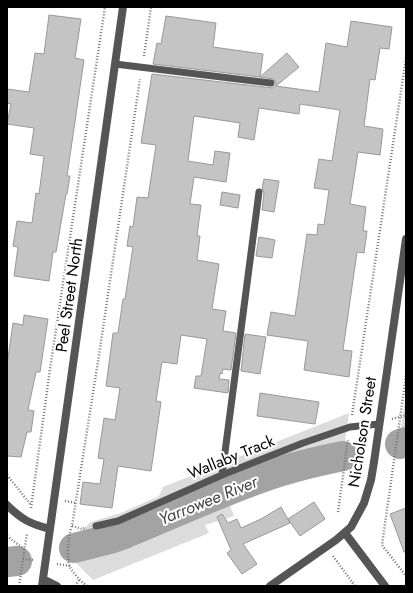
<svg xmlns="http://www.w3.org/2000/svg" width="413" height="593" viewBox="0 0 413 593" font-family="Jost,sans-serif">
<style>
.green{fill:#dcdcdc}
.lines{fill:none;stroke-linecap:round;stroke-linejoin:round}
.river{stroke:#a3a3a3;stroke-width:30}
.building{fill:#c4c4c4;stroke:#999}
.path{stroke:#777;stroke-width:2.5;stroke-dasharray:1 2;stroke-linecap:butt}
.service{stroke:#555;stroke-width:7}
.minor{stroke:#555;stroke-width:8}
.labels{text-anchor:middle;dominant-baseline:central;stroke-width:4;stroke-linejoin:round;paint-order:stroke}
.street-label{font-size:16px;fill:#000;stroke:#fff}
.water-label{font-size:17px;font-style:italic;fill:#444;stroke:#fff}
</style>
<rect width="100%" height="100%" fill="#fff"/>
<!-- green -->
<path class="green" d="M406,394V454L397,455Z
M349,413L341,469L229,503L234,516L205,525L209,533L93,580L74,561L70,540L91,522L121,513L159,496L163,487Z"/>
<g class="lines">
<!-- river -->
<path class="river" d="M400,444L406,442
M74,548L110,539L124,534C173,514 222,491 272,474C295,466 319,461 343,456
M7,562L17,561"/>
</g>
<!-- building -->
<path class="building" d="M49,15L81,19L75,58L84,60L67,176H70L67,194H66L56,252H53L49,281L14,276L18,247L13,246L17,221L32,223L36,193L39,194L44,156L30,154L34,128L7,124L11,104L7,103V89L29,92L35,53L44,54Z
M166,16L216,23L213,47L263,54L260,77L153,64L157,43L161,44Z
M351,21L392,27L389,49L380,48L375,80L370,79L364,126L383,129L380,155L358,152L350,204L366,207L363,231H367L364,253L357,252L343,350L352,351L349,377L304,370L308,341L267,335L271,312L295,316L307,234L317,235L318,224L324,225L329,190L314,188L319,159L332,161L340,110L300,104L299,114L259,108L254,140L238,137L240,123L194,116L188,161L213,165L215,151L230,153L226,182L194,177L190,204L201,205L197,236H200L197,260L219,264L212,309L226,311L223,331L236,333L231,370L223,369L222,374L220,373L219,379L229,380L228,393L194,388L196,376H201L207,339L181,335L177,364L162,362L156,401L161,402L151,471L118,466L112,508L80,504L83,482L100,484L104,459L98,458L104,418L115,420L120,388L106,386L113,333H118L123,299H125L133,247L127,246L130,226L133,227L137,197L148,198L156,145L141,143L152,74L273,88L276,84L274,79L260,77L287,53L299,67L276,86L319,92L326,43L347,47Z
M264,179L279,181L274,212L262,210L264,193L262,188Z
M222,192L240,195L238,208L220,205Z
M259,237L275,240L272,258L256,256Z
M24,315L48,319L40,372H36L28,410L34,411L31,432H27L21,457L7,456V365L13,323L23,325Z
M245,334L266,337L260,374L241,371Z
M260,393L319,402L315,424L257,416Z
M314,502L325,519L300,536L288,519Z
M281,507L290,523L243,544L257,564L242,574L227,553L231,550L217,517L222,514L228,523L237,519L241,528L261,519Z
M406,508V552H404L390,514Z"/>
<g class="lines">
<!-- path -->
<path class="path" d="M144,56L151,7
M406,376L382,545L406,576
M352,415L406,58
M392,419L406,415
M7,475L31,505
M65,501L76,503
M31,508L50,369L105,7
M338,512L348,440
M72,526L82,529L85,528
M7,536L24,549
M333,556L355,586
M23,559L34,560
M57,564L70,566
M19,586L27,533
M75,586L79,580
M87,586C80,581 74,574 70,567C66,557 68,535 72,526L99,355L140,79"/>
<!-- service -->
<path class="service" d="M115,64L271,83
M222,475L259,192
M96,526L118,521L222,475L303,443L350,427L379,424"/>
<!-- minor -->
<path class="minor" d="M7,505C21,519 30,524 50,529
M345,533L385,586
M43,579L57,586
M42,586L123,7
M270,586L336,540L351,527L364,503L371,480L374,462L406,239"/>
</g>
<g class="labels">
<!-- street labels -->
<g class="street-label">
<text transform="translate(69 295) rotate(-82)">Peel Street North</text>
<text transform="translate(362 432) rotate(-81)">Nicholson Street</text>
<text transform="translate(231 457) rotate(-22)">Wallaby Track</text>
</g>
<!-- water labels -->
<g class="water-label">
<text transform="translate(208 500) rotate(-22)">Yarrowee River</text>
</g>
</g>
<!-- border -->
<rect width="413" height="593" fill="none" stroke="#000000" stroke-width="16"/>
</svg>
